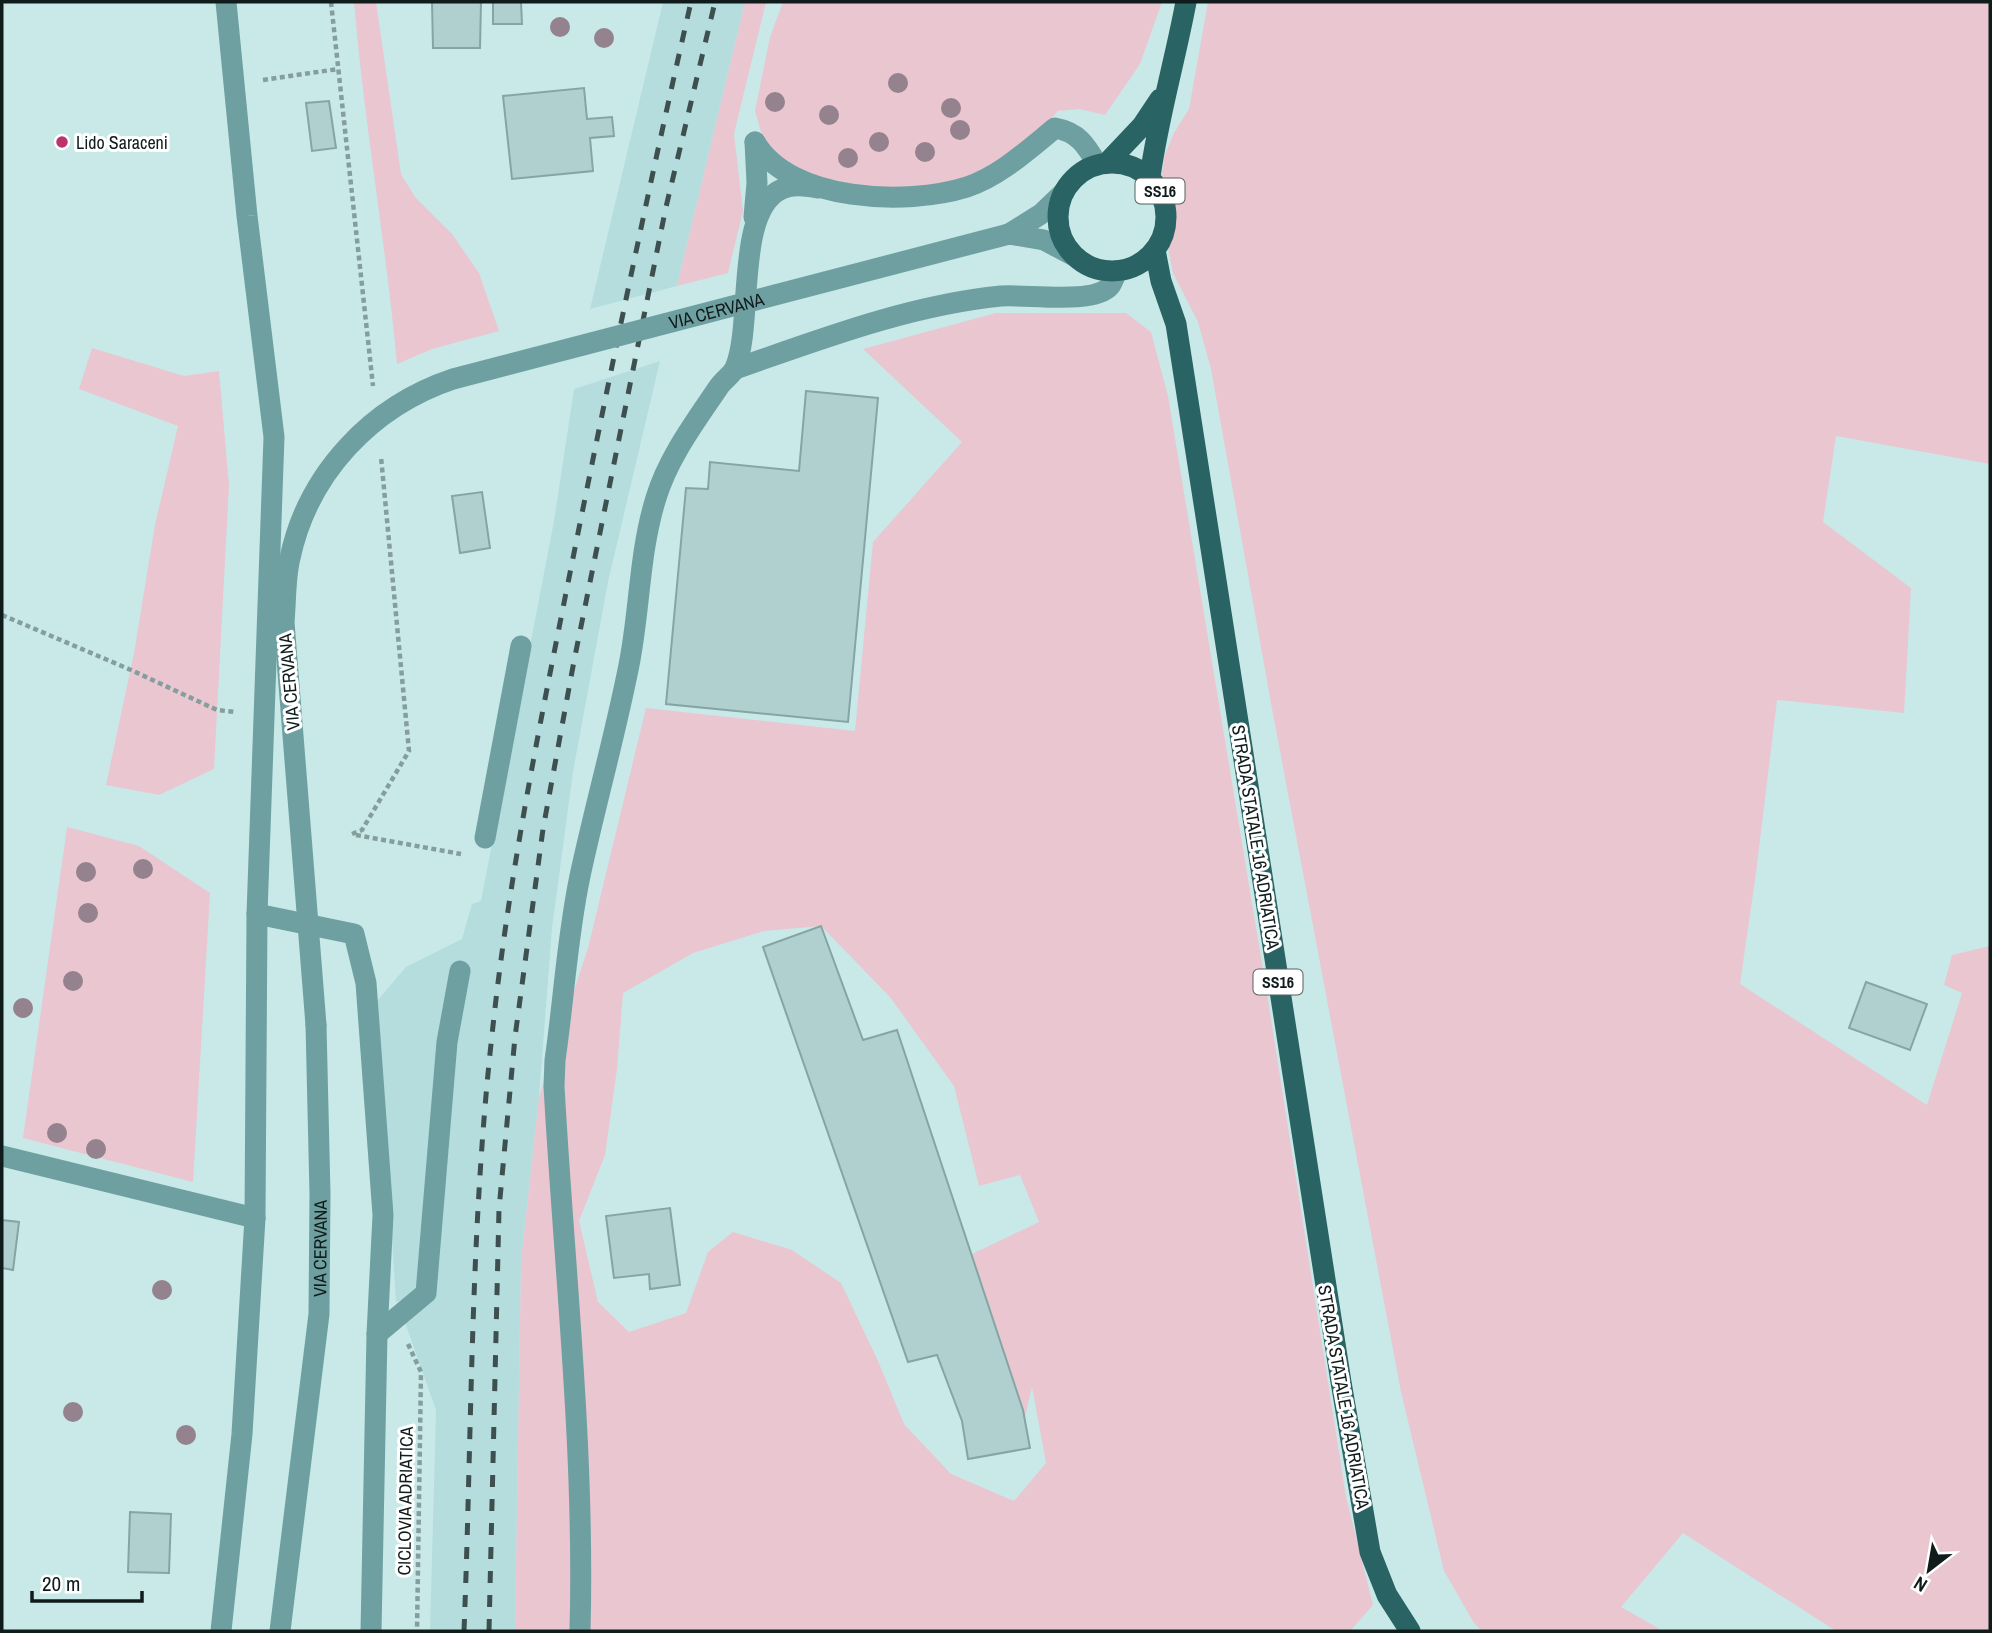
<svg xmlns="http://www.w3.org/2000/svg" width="1992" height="1633" viewBox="0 0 1992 1633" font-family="'Archivo Narrow',sans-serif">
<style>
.built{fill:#b5ddde}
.green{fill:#e9c6d0;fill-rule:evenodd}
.building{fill:#b0cfcf;stroke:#86a4a4;stroke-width:2}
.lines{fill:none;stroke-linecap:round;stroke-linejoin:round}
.path{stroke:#859d9d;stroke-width:4.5;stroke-dasharray:5 3.5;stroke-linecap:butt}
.minor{stroke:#6fa0a1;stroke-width:21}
.major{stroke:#296364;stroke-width:21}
.rail{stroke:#3e4f4f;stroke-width:5;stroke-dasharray:12 12;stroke-linecap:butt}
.minor-bridge{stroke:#6fa0a1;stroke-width:21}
.tree{fill:#94828e}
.poi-dot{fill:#bc336e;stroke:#fff;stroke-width:2.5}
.labels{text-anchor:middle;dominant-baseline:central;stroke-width:6;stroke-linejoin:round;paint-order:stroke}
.shield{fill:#fff;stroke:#585f5f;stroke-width:2}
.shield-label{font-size:16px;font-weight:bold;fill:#101b1b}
.poi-label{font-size:18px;fill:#101b1b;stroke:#fff;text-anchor:start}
.street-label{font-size:18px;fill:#101b1b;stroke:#fff}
</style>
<rect width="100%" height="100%" fill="#c9e9e9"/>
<!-- built -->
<path class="built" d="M663,2H745L677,286L590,309Z
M660,361L608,582L573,772L552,928L539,1097L521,1261L515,1631H430L436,1410L402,1314L424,1294L396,1302L377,1001L406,967L462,939L472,904L481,901L554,521L574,389Z"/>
<!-- green -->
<path class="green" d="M354,2H376L401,174L415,197L452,234L479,273L499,331L432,349L397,364C386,243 364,123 354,2Z
M745,2H766L734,134L743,211L728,273L677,286Z
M783,2H1162L1140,64L1105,115L1079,109L1058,111L1039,131L986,174L940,189L826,186L765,146L755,111L770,37Z
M1208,2H1990V464L1836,436L1823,522L1911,588L1904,713L1777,700L1756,873L1740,984L1927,1105L1962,993L1944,985L1952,955L1990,946V1631H1836L1683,1533L1621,1607L1663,1631H1482L1474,1623L1444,1571L1401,1392L1273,714L1211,369L1198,322L1173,273L1168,248L1176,221V209L1162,175L1164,157L1174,133L1189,109Z
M996,313H1126L1151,332L1168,396L1268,1000L1346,1497L1373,1605L1350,1631H515L521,1261L539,1097L588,948L646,708L855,731L873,542L962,442L863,349ZM821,926L890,997L954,1086L979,1186L1020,1175L1039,1222L972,1254L1025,1417L1032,1387L1046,1463L1014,1501L951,1474L904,1424L878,1361L841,1283L792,1250L733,1232L708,1252L686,1313L629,1332L598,1302L579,1221L605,1155L617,1069L623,993L693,953L764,931Z
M92,348L184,376L219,371L229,485L214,769L159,795L106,785L134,653L155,525L178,426L79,389Z
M67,827L139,846L210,893L193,1182L23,1138Z"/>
<!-- building -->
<path class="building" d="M432,2H481L480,48H433Z
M493,2H521L522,24H493Z
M584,88L587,119L612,117L614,136L590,138L593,171L512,179L503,96Z
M329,101L336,148L312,151L306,103Z
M806,391L878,398L848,722L666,704L686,488L708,489L710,462L799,471Z
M482,492L490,548L460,553L452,496Z
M821,926L863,1040L897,1030L1023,1410L1030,1448L968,1459L962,1421L937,1355L908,1362L763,947Z
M1866,982L1927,1004L1910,1050L1849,1028Z
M670,1208L680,1285L650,1289L649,1274L614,1278L606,1216Z
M2,1220L19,1222L13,1270L2,1268Z
M130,1512L171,1514L169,1573L128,1572Z"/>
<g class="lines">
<!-- path -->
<path class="path" d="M331,2L373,386
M263,80L338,69
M2,615L131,670L217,710L235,712
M352,834L362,830L409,751L381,457
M356,835L461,854
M408,1344L421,1372L417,1631"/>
<!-- minor -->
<g class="minor">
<path d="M755,142C790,202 907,206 967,187C1000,176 1029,149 1055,128C1078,132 1086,145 1097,164"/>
<path d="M754,217L757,183L755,142"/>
<path d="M1009,234L1044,240L1076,257"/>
<path d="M1009,234L1041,214L1064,192"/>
<path d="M735,369C821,339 910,305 1001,296C1027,294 1094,305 1110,286C1113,282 1115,275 1117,271"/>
<path d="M485,838L521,646"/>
<path d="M257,914L354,934L366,983L383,1215L377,1334L371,1631"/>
<path d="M2,1156L255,1218"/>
<path d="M377,1334L426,1293L447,1042L460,971"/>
<path d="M221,1631L242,1434L255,1218L257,914L274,437L247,216L226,2"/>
<path id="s1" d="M280,1631L319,1314L320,1194L316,1025"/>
<path d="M580,1631C585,1449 564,1268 554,1086L555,1060C564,999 567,937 580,876C595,806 615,736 629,665C640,610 639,552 656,498C668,458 695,422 718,388C722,381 732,375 735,368C754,325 734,210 782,189C793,184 805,186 818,188"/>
</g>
<!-- major -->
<path class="major" d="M1058 217a54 54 0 1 1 108 0a54 54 0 1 1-108 0Z
M1107,163L1142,126L1160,99
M1150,177C1158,118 1175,61 1186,2
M1155,250L1161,281L1176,324L1341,1382L1370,1552L1387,1595L1410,1631"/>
<!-- rail -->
<path class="rail" d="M464,1631C472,1432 470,1233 492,1035C509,873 542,713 574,553C611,369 649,185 691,2
M489,1631L499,1209L515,1037L543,829L574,661L666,207L715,2"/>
<!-- minor-bridge -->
<path class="minor-bridge" id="s2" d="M316,1025L284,622C286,601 285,578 290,558C308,473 372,406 453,379L1009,234"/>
</g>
<!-- trees -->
<g class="tree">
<circle cx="560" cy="27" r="10"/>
<circle cx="604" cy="38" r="10"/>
<circle cx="898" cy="83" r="10"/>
<circle cx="775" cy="102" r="10"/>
<circle cx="951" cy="108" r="10"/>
<circle cx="829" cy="115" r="10"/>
<circle cx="960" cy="130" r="10"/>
<circle cx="879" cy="142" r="10"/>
<circle cx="925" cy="152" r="10"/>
<circle cx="848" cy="158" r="10"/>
<circle cx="143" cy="869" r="10"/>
<circle cx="86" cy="872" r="10"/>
<circle cx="88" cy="913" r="10"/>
<circle cx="73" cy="981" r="10"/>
<circle cx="23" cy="1008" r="10"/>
<circle cx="57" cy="1133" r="10"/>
<circle cx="96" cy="1149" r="10"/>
<circle cx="162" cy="1290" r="10"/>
<circle cx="73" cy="1412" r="10"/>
<circle cx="186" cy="1435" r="10"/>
</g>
<!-- markers -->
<circle class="poi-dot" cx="62" cy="142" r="7"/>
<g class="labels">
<!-- shield labels -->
<g class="shield">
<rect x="1135.5" y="178.5" width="49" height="25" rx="5"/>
<rect x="1253.5" y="969.5" width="49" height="25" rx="5"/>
</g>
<g class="shield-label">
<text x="1160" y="191">SS16</text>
<text x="1278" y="982">SS16</text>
</g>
<!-- poi labels -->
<g class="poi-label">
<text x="76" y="142">Lido Saraceni</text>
</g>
<!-- street labels -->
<g class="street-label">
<text stroke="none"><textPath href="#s2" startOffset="994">VIA CERVANA</textPath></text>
<text transform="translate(289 682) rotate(-95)">VIA CERVANA</text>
<text transform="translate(1256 837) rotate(81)">STRADA STATALE 16 ADRIATICA</text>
<text stroke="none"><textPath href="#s1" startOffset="385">VIA CERVANA</textPath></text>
<text transform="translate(1344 1397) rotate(80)">STRADA STATALE 16 ADRIATICA</text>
<text transform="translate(405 1501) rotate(-89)">CICLOVIA ADRIATICA</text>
</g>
</g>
<!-- border -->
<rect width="1992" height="1633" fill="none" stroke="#101b1b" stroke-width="7"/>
<!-- north arrow -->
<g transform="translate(1929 1570) rotate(211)" stroke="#ffffff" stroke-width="5" paint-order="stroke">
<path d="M0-5L12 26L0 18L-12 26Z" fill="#101b1b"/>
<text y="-10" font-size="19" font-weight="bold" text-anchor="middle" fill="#101b1b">N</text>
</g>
<!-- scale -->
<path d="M32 1591v10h110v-10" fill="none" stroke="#101b1b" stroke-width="3.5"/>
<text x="42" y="1591" font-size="21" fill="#101b1b" stroke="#ffffff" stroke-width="5" paint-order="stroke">20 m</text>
</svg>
